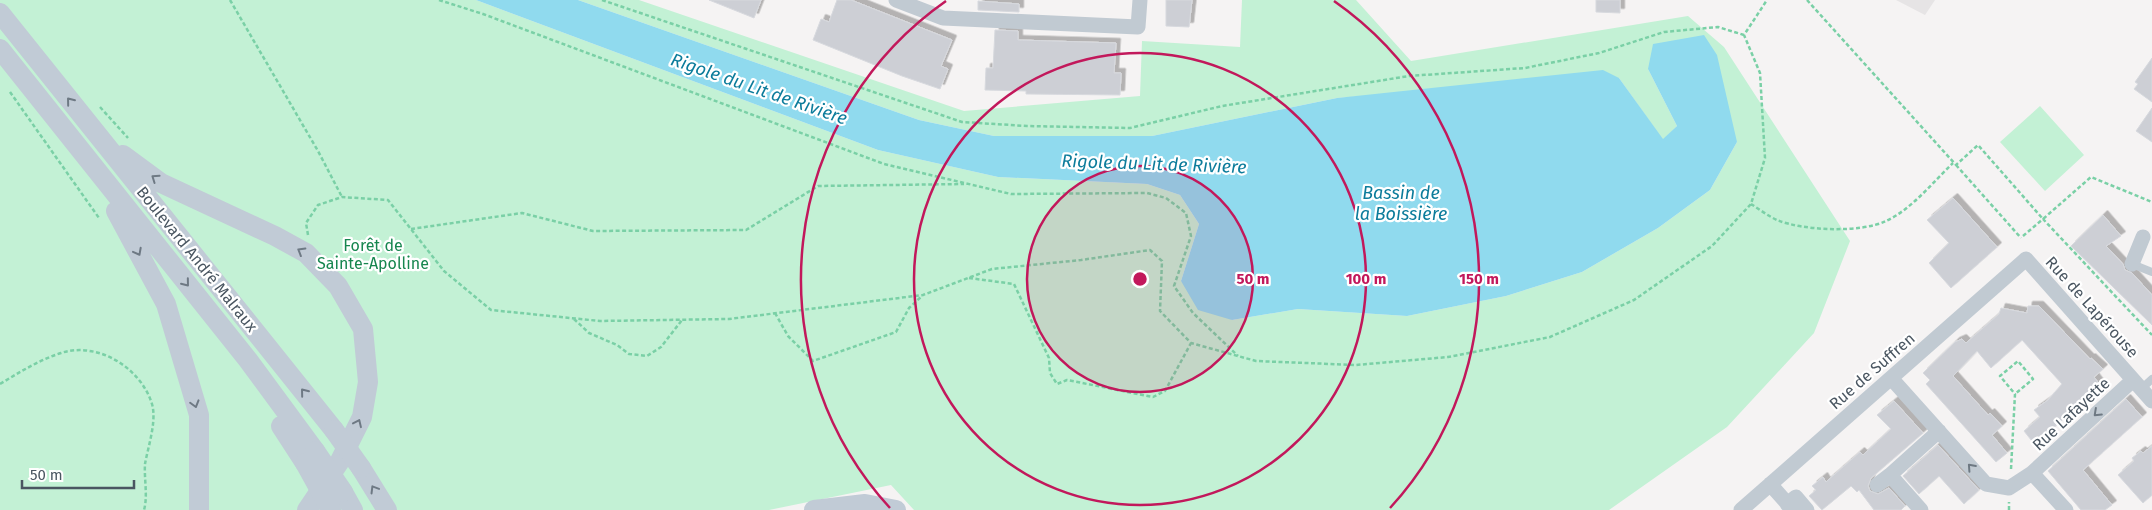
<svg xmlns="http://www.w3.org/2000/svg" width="2152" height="510" viewBox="0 0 2152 510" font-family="'Fira Sans',sans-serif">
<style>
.education{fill:#e6e4e5}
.green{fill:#c3f1d5}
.water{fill:#90daee}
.building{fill:#cdcfd5;stroke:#d7d9de;filter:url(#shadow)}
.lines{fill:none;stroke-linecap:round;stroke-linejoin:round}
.path{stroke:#7ad0a6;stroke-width:2.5;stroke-dasharray:4 2.5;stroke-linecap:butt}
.lane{stroke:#c1cad2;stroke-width:8}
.street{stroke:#c1cad2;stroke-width:15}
.secondary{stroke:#c1cbd6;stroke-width:20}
.secondary-bridge{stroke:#c1cbd6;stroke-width:20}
.oneway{stroke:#6e7984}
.oneway2{stroke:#6e7983}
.ring{fill:none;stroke:#c2185b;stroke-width:2.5}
.labels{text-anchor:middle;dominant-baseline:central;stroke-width:4.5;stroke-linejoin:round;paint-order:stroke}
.park-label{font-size:16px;fill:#17864f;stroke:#fff}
.street-label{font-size:16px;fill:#4a5661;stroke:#fff}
.water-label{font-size:18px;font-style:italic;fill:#0c7c9b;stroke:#fff}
.centre{fill:#c2185b;stroke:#fff;stroke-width:2.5}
.ring-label{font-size:15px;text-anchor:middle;font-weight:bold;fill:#c2185b;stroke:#fff;stroke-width:4.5;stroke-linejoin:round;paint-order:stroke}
</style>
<defs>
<filter id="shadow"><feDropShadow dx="4.5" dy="-4.5" stdDeviation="0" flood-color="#0004"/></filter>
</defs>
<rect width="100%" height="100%" fill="#f5f3f3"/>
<!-- education -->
<path class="education" d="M1896,0H1935L1925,15Z"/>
<!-- green -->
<path class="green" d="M0,0H476L878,150L998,177L1147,184L1180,195L1199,224L1181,281L1232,320L1298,309L1407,316L1506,296L1582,272L1658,228L1710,190L1737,142L1648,69L1677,126L1663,140L1619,78L1337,98L1152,136H994L919,120L578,0H639L964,111L1140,96L1142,41L1240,47L1242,0H1356L1411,61L1688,16L1724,47L1850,241L1814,333L1727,427L1609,510H914L891,485L769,510H0Z
M2040,106L2084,155L2045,191L2000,142Z"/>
<!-- water -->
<path class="water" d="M476,0H578L919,120L994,136H1152L1337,98L1603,70L1619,78L1663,139L1677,126L1648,69L1653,44L1704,35L1717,55L1737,142L1710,190L1658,228L1582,272L1506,296L1407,316L1298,309L1232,320L1198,310L1181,281L1199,224L1180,195L1147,184L998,177L878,150Z"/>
<!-- building -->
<path class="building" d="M709,0H761L754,18Z
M837,0H851L952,40L941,66L948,69L940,89L902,76L813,40L821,19L829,22Z
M1166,0H1192L1189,27L1166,26Z
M1596,0H1620V13L1596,12Z
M978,1L1019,4V12L978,10Z
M995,30L1018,31V40L1116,43L1114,73H1121L1120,95L1026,94V91L985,90L986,68H993Z
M2152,58V102L2134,89L2138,84L2135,82Z
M2152,108V142L2136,131Z
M1953,198L1997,247L1951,288L1929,263L1949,243L1927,220Z
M2103,215L2121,236L2106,246L2123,264L2125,270L2132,273L2152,295V325L2071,246Z
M2028,306H2039L2090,359L2091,358L2103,369L2094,377L2100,385L2035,445L2024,431L2040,417L2034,410L2048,400L2062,384L2022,340L1991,368L1977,351L1953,376L1988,415L1990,413L2002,426L1992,435L2007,453L1996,462L1926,384L1930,380L1923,373L1955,342L1962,339L1966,343L1999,314L2001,308L2027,313Z
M2126,399L2142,417L2083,470L2112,505L2105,510H2081L2048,471Z
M1894,401L1923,433L1871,478L1868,486L1870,491L1878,494L1889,488L1905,506L1901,510H1874L1859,490L1857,492L1851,486L1822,510L1809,496L1816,490L1812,486L1823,477L1826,482L1860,452L1863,455L1891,429L1877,415Z
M1938,445L1979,490L1964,504L1939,476L1919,494L1903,476Z
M2152,446V495L2143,503L2118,475L2134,461L2132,458L2141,451L2143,453Z"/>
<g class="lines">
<!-- path -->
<path class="path" d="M230,0L318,151L342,197
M439,0L483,14L884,164L1011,194L1147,193L1166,198L1186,213L1191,236L1174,286L1193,313L1238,356
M602,0L962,122L1027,126L1130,128L1222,106L1409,76L1525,68L1599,53L1664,32L1718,27L1744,35
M1807,0L1956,165L1978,145L2043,219L2091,177L2152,202
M10,92L99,218
M100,107L128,138
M1956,165L2021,238
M1751,204C1759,209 1768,216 1777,220C1804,231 1861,233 1886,221C1912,209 1933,182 1953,163
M411,229L522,213L593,231L746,230L818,186L964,184
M308,235L306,223L318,205L342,197L388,200L444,271L491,310L600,321L729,319L923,295L992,269L1081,260L1150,250L1162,261L1160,311L1191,343L1256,361L1356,365L1448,357L1550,337L1634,300L1712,246L1751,204L1765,158L1760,73L1744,35L1767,0
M2023,236L2043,219L2152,335
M969,278L1014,284L1049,358L1050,373L1057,384L1067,380L1153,397L1165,391L1191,343
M775,313L788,336L813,361L896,332L909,308L922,296
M574,319L589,333L617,345L629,354L647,356L661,347L682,320
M0,384C20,372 39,360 61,353C98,341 141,368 152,404C157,421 148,447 145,464C144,479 148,496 144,510
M2011,469L2015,394L2000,376L2018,361L2033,379L2015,394
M2009,510V502"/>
<!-- lane -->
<path class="lane" d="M2132,264L2152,272
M2141,389L2152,379"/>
<!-- street -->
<path class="street" d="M896,0L943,18L1138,27L1140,0
M2132,264L2143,237
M1891,378L1986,484L2009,488L2032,473L2133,380
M2032,473L2066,510
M1770,484L1793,510
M1877,485L1890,475
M1787,504L1796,497L1807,510
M1741,510L2026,259L2152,401
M1921,510L1890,475L1939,431"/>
<!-- secondary -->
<path class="secondary" d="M0,13L334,430
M0,49L248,360L315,451
M123,155L161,183L275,236L306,253L338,286L363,329L368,382L362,417L340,461L307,510
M116,211L166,304L199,415V510
M281,426L305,463
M361,468L387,510
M343,492L353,510
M814,510L865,504L896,510"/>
<!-- secondary-bridge -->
<path class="secondary-bridge" d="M334,430L361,468
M315,451L343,492
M305,463L331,510"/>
</g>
<!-- one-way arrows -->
<defs><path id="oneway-chevron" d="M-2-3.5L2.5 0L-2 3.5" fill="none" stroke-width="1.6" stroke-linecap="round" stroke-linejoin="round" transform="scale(1.25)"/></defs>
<g class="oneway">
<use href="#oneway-chevron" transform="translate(70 101) rotate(-129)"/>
<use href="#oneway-chevron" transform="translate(155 178) rotate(-145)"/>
<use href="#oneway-chevron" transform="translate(301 251) rotate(-149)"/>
<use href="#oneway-chevron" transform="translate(138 252) rotate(62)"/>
<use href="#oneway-chevron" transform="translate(186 283) rotate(51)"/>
<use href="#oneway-chevron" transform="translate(304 392) rotate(-129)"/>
<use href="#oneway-chevron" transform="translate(195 404) rotate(74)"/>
<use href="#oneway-chevron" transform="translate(358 423) rotate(-65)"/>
<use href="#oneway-chevron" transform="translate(374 489) rotate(-121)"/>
</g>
<g class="oneway2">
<use href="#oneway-chevron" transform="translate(2097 413) rotate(137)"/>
<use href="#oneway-chevron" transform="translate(1971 467) rotate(-132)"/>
</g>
<!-- distance rings -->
<circle cx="1140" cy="279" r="113" fill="#c2185b" fill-opacity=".12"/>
<g class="ring">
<circle cx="1140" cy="279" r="113"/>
<circle cx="1140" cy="279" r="226"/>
<path d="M890 508A339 339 0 0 1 946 1M1334 1A339 339 0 0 1 1390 508"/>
</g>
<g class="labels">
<!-- park labels -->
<g class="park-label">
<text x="373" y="245">Forêt de<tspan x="373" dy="18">Sainte-Apolline</tspan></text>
</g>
<!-- street labels -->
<g class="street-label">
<text transform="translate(197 259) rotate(51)">Boulevard André Malraux</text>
<text transform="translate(2092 307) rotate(48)">Rue de Lapérouse</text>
<text transform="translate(1872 371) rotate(-41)">Rue de Suffren</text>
<text transform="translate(2071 414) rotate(-43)">Rue Lafayette</text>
</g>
<!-- water labels -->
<g class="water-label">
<text transform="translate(759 89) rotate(19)">Rigole du Lit de Rivière</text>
<text transform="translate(1154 164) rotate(2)">Rigole du Lit de Rivière</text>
<text x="1401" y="193">Bassin de<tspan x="1401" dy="21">la Boissière</tspan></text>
</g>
</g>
<circle cx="1140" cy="279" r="8" class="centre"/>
<g class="ring-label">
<text x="1253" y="284">50 m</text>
<text x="1366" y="284">100 m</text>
<text x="1479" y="284">150 m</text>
</g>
<!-- scale -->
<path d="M22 480v8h112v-8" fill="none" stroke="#4a5661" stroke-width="2.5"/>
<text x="30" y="480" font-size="15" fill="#4a5661" stroke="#ffffff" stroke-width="4" paint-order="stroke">50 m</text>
</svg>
